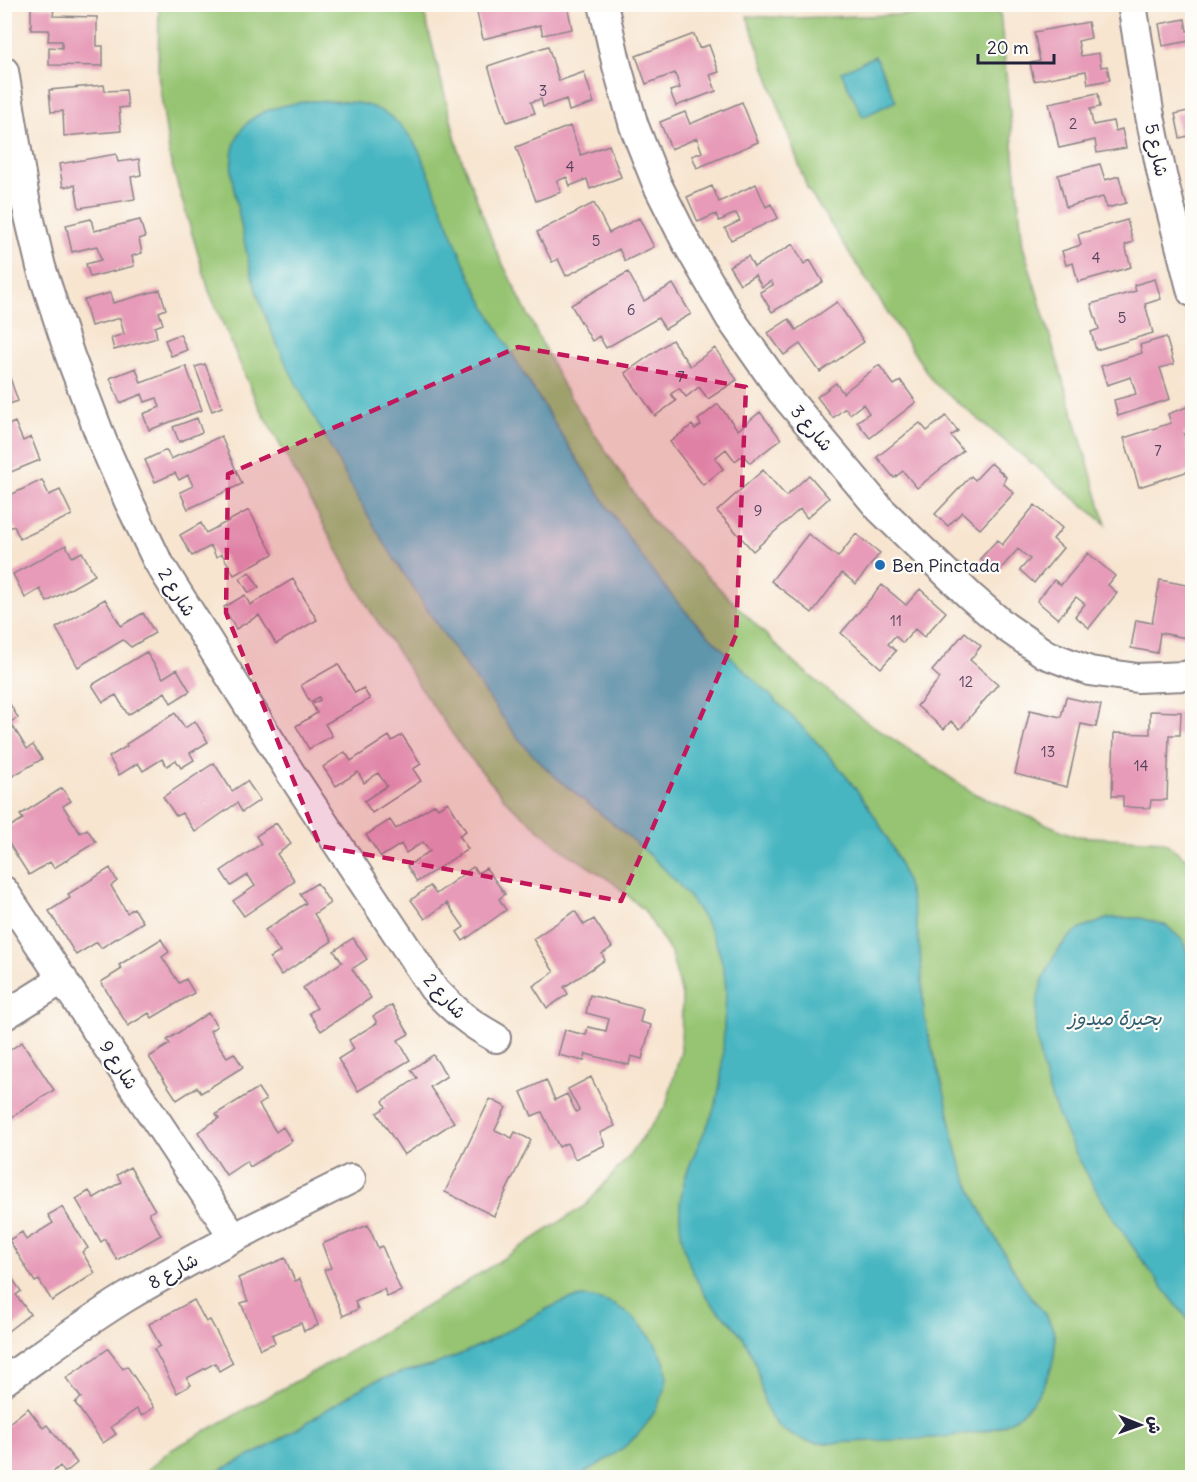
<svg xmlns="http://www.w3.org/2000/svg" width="1197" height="1482" viewBox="0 0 1197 1482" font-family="Delius,'Playpen Sans Arabic',sans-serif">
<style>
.green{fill:#96c472;stroke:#5c7356;stroke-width:1.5}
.water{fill:#47b6c1;stroke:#346c7e;stroke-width:1.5}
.building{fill:#e79bb8}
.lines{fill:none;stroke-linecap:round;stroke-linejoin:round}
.minor-casing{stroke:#8c8486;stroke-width:32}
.minor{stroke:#fff;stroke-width:28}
.marked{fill:#c2185b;fill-opacity:0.2;stroke:#c2185b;stroke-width:4.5;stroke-dasharray:12 8;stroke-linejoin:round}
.poi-dot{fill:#1f6fb2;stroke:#fdfcf7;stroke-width:2}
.labels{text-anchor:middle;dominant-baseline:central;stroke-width:4.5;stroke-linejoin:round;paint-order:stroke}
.number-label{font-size:15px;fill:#53405a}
.street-label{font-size:18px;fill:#22223b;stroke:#fdfcf7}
.poi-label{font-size:18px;fill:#22223b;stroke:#fdfcf7;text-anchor:start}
.water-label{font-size:20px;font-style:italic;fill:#315d71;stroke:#fdfcf7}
</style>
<rect width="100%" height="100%" fill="#fdfcf7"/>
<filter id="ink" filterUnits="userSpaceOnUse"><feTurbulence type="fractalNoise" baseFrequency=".0167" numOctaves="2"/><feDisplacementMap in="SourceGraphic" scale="12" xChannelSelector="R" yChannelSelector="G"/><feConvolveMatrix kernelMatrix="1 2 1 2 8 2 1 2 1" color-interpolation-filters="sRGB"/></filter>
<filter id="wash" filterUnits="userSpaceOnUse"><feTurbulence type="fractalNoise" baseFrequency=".008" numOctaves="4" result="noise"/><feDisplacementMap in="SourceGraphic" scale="24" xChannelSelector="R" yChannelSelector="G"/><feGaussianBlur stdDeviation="1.35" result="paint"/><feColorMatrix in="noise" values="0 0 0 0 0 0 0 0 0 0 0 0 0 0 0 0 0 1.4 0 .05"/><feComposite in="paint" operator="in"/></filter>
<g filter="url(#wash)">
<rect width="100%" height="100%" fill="#f7e5d0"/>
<!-- green -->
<path class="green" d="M159,5H410L423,8L459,152L495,248L564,388L653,522L791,660L860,717L975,794L1075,836L1163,841L1192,863V1477L139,1478L169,1451L340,1357L459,1287L586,1205L627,1158L666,1106L681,1051L682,996L671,953L644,910L611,881L564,851L508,803L463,749L426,696L370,610L256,401L209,291L170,159L158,74Z
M1000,12L1023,246L1106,524L933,382L807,188L747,16L789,18Z"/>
<!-- water -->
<path class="water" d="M875,56L896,101L863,117L841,72Z
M309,101C339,101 367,99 391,117C420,138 428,174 441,205C451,232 462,259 474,284C489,315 507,345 524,374C548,413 572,452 597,490C625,533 653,576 688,614C758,689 844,752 891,845C907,875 915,909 919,943C922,966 922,989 924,1012C928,1040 938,1067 945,1095C950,1117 953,1140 960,1161C975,1205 999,1244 1022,1284C1034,1304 1054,1316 1055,1342C1056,1375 1033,1410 1004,1425C993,1430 983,1431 971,1433C937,1439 903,1440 869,1441C852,1442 834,1444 817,1443C801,1441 783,1433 773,1420C759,1401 762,1375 752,1355C748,1346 740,1333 734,1326C718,1308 725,1321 710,1301C693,1278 682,1251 680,1222C677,1177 699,1149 714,1109C723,1081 723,1053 724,1024C725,1013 726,1002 726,990C725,956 709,923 688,896C664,865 632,839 601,814C579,796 555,779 536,758C516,738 500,714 484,691C460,658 437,626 416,592C400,568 384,544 370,519C352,490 337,459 321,429C296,384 271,338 256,289C247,262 243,233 237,205C233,184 227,159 237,138C249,110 282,105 309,101Z
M1109,918H1141L1167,926L1183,941L1192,968V1324C1129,1249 996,1068 1048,968C1054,955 1066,937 1079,930C1089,925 1100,922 1109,918Z
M581,1297C605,1298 629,1309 644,1329C655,1342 667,1359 667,1378C666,1385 663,1393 660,1400C645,1438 610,1460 574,1478L206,1477L264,1449L303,1425L356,1391L373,1382L403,1372L431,1366L461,1354L487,1342L547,1309L566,1300Z"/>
<g id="blocks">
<!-- building -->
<path class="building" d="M475,4H567L572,29L543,35L540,25L483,39Z
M31,7L54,8L53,16L97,17V46H103V66L49,65V47L62,48V41H48L49,30H31Z
M1185,19L1187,31L1192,30V51H1191L1190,41L1163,46L1159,24Z
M1088,22L1091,38L1078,41L1081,56L1099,53L1101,67L1107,66L1110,80L1088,84L1086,71L1034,81L1030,63L1040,61L1034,32Z
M694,34L699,48L709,45L719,72L710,75L716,91L676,106L670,91L680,88L675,73L646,84L636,56Z
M548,46L559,81L584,72L594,103L569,111L566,99L543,107L541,99L531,102L535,113L507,122L488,66Z
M104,85L105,91L126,90L128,107L119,108L121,131L64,136L63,111L51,112L49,90Z
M1098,93L1100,107L1090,109L1093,125L1113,121L1115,131L1122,129L1126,148L1097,153L1095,140L1059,148L1049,103Z
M742,102L758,142L697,168L692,156L702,152L697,138L671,149L660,122L685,112L690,124Z
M1192,110V135L1180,138L1175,114Z
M570,126L581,155L609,145L621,177L590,189L587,179L570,186L567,177L557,181L561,192L536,201L516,147Z
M116,154L118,162L139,159L141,175L131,177L135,199L79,208L75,185L63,187L59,164Z
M1100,164L1105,180L1119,176L1126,203L1107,208L1103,197L1066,207L1058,175Z
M756,184L766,207L771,204L778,218L731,240L725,228L740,221L736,213L719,221L716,214L698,222L687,197L712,186L719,202Z
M594,203L609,233L639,218L654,247L625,261L619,249L566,276L558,259L552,262L537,232Z
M91,219L94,231L140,220L145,237L139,239L142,253L132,256L134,266L90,277L86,264L101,260L97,246L72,252L66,225Z
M1127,220L1133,242L1125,245L1131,267L1078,282L1073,263L1066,265L1062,251L1081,245L1078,234Z
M793,244L804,264L810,260L823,282L772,312L760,292L773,285L771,281L762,287L755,275L740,284L729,266L748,256L754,267Z
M628,272L644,301L673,284L691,314L665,329L658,318L606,348L599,336L592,341L571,305Z
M1155,279L1161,299L1145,304L1153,333L1096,350L1091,332L1099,329L1091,304L1136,291L1134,285Z
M160,290L166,309L159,312L163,324L155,327L157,338L114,350L111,338L124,334L120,318L91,326L84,300L110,293L113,303Z
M837,302L864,342L820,372L800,344L784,355L768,333L789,319L796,330Z
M180,334L187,350L171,356L165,340Z
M1166,337L1174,364L1160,368L1170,399L1118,416L1114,400L1136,394L1131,377L1107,385L1101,366L1142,353L1140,345Z
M672,340L690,366L715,348L737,380L708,399L699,387L686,397L679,388L671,394L676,401L655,416L625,373Z
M205,364L222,407L212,411L195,367Z
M879,365L894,385L901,381L916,402L870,438L857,422L869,413L863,404L850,414L845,408L833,418L817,397L836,383L843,393Z
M186,366L202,410L149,430L143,414L160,407L157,398L145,402L142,394L120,403L110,378L136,368L141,383Z
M9,375L18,401L4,406V377Z
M718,404L738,430L760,412L781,439L750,463L743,455L735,461L726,449L715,458L723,469L703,485L670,442L692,425L695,429L701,425L698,420Z
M1192,405V431L1184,434L1192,462V470L1139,487L1124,438L1171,423L1168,414Z
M946,416L958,431L951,436L963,451L917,488L903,471L894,478L877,457L920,423L927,431Z
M197,418L202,432L179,442L173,427Z
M15,422L23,441L31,437L40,460L6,474L4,469V427Z
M221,436L242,484L188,509L180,492L193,486L188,475L179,480L175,473L155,482L145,460L166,450L171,459Z
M991,463L1006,477L1003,483L1014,493L980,529L962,512L948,526L935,514L971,476L975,480Z
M763,470L786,496L809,475L829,498L807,518L800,509L753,551L717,511Z
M42,480L49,495L60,490L72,515L20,539L14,526L4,530V498Z
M1035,505L1062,528L1053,539L1063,548L1034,583L1020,570L1030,559L1018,549L997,573L980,559L997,540L1002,545Z
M249,510L273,554L234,575L222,554L216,557L211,546L192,556L180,535L201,523L206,533Z
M808,534L838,557L856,534L880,553L856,584L842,573L812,613L771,581Z
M66,545L72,557L82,552L95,575L47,602L40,589L25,598L13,574Z
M1088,553L1115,576L1108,585L1117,593L1089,628L1075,616L1085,604L1076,597L1058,619L1037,601L1054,580L1061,585Z
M249,572L259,587L249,593L240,579Z
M293,579L317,620L276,644L259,615L236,629L224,607L245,595L250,605Z
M1160,580L1192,586V639L1160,633L1157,653L1131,648L1136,620L1152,623Z
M882,585L906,605L920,589L946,612L924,637L915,629L903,643L895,636L888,644L896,651L881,668L841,633Z
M105,599L121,626L143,613L155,633L131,647L123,640L78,667L56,628Z
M965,632L981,646L970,660L998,684L960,729L951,721L944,729L917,706L940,678L932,671Z
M146,652L163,678L177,669L190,691L171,703L165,692L128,715L116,695L103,702L92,685Z
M338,664L355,693L363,688L370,699L325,724L332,736L309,749L296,726L317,713L312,704L320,700L319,697L310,702L301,685Z
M1066,697L1101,705L1096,727L1081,724L1067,787L1015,774L1030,710L1061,717Z
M10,704L18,718L10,722L27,749L33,745L42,759L4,781V707Z
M1150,711L1181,712L1180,735H1169L1167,800H1151L1150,808L1123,807V796H1112L1114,733L1150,734Z
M175,713L185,728L195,721L208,742L190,753L194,760L181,768L176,760L167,766L162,759L143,771L138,763L119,775L109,757L127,746L126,744Z
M402,735L421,764L413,769L421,781L372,813L364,801L387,786L378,773L364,783L358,772L336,786L323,767L345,752L351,761L389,736L392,741Z
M214,763L232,791L247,781L260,800L242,812L237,803L195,832L182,813L176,816L163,797Z
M62,788L71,801L63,806L72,820L80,833L87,829L96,842L54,868L50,862L29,875L4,836V830L23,819L20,815Z
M448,802L466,831L459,835L468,849L417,882L407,866L430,851L423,842L406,853L401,844L381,857L366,835L390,820L396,829L435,804L438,808Z
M276,823L291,844L277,854L295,881L244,916L233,901L255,886L248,875L231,886L221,871L261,844L256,836Z
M473,867L478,873L486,868L505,894L499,899L506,910L463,941L457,932L464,927L447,903L425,919L411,900L430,886L436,894Z
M110,868L117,881L111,886L119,899L127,913L134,908L143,922L101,948L97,942L76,955L49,911L70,898L68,894Z
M317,883L330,903L314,914L332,941L281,975L270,958L280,952L265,930L306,903L300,894Z
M575,911L584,925L594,919L612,947L602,954L605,960L564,987L568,994L547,1008L533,986L554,972L533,939Z
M353,938L367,959L352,969L371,998L321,1031L309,1013L317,1008L303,988L342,962L334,951Z
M161,939L169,952L162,957L179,983L186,979L194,993L152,1018L149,1013L128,1026L101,982L122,969L119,965Z
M590,995L643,1009L640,1022L651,1025L642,1059L631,1056L629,1065L586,1054L584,1061L558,1055L565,1030L586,1035L588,1027L606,1031L609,1019L586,1013Z
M392,1005L409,1034L398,1040L410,1060L358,1091L338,1059L354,1049L349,1040L377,1023L373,1016Z
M208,1013L217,1026L210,1031L218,1044L227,1057L234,1053L243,1067L201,1093L197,1087L177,1100L149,1057L170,1044L167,1040Z
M22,1042L54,1090L4,1122V1054Z
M433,1055L447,1076L430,1087L454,1122L404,1155L377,1113L386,1107L383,1101L417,1078L411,1070Z
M591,1077L615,1126L600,1133L605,1145L575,1159L567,1143L559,1147L542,1112L532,1116L521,1092L546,1080L555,1100L567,1094L576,1112L579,1110L568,1089Z
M258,1088L266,1100L259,1105L276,1132L283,1127L292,1141L250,1167L247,1161L226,1175L198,1132L219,1118L216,1114Z
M490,1099L506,1107L495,1130L512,1138L515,1132L531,1140L494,1216L445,1192Z
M130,1167L155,1210L149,1213L161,1235L117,1260L105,1239L101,1242L76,1199L89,1191L94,1198L121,1182L117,1175Z
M62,1207L88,1248L82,1252L95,1273L52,1301L39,1280L35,1282L9,1240L22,1232L26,1240L53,1223L48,1215Z
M368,1225L378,1248L382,1246L401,1291L387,1297L384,1289L355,1302L358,1309L343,1316L324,1270L331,1268L322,1244Z
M285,1258L295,1281L300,1279L318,1325L304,1331L301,1323L286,1329L272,1335L275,1343L260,1349L241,1303L248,1301L238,1278Z
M4,1267L21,1291L16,1295L30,1314L4,1334Z
M194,1300L206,1322L210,1320L233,1363L219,1371L215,1363L187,1378L191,1385L177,1393L154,1349L160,1346L149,1324Z
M108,1349L123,1369L127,1366L154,1407L142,1416L137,1409L111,1427L116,1434L103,1443L75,1403L81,1398L66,1378Z
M28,1408L43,1428L47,1425L77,1463L65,1473L60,1466L46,1478H9L4,1472V1427Z"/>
</g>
</g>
<g filter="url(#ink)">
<use href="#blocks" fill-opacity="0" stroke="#8c8486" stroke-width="1.5"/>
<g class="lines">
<defs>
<path id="minor" d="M603,4L617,66L634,126L657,184L685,240L730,318L782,392L880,509L970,596L1006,627L1045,654L1090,671L1137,678L1185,676L1192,674
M1132,4L1149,111L1162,175L1192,292
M4,71L25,199L41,267L70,356L103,443L129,502L157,560L290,772L433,988C454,1010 469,1023 496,1038
M4,891L234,1238
M4,1016L63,979
M4,1381C44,1353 83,1324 125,1298C198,1254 275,1217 351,1179"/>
</defs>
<!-- minor casing -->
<use href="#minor" class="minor-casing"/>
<!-- minor -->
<use href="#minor" class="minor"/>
</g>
</g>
<!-- marked area -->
<path class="marked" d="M518,347L746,387L736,635L621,901L320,846L226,613L228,474Z"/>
<!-- markers -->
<circle class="poi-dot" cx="880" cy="565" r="6"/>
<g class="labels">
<!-- number labels -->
<g class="number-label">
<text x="543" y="90">3</text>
<text x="1073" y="123">2</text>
<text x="570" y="166">4</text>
<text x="596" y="240">5</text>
<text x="1096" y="257">4</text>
<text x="631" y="309">6</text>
<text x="1122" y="317">5</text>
<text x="681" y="376">7</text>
<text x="1158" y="450">7</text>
<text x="758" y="510">9</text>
<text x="896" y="620">11</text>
<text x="966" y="681">12</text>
<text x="1048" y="751">13</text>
<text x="1141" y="765">14</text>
</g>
<!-- street labels -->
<g class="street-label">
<text transform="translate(1157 150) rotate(78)">شارع 5</text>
<text transform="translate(812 428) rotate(50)">شارع 3</text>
<text transform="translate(177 592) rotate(58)">شارع 2</text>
<text transform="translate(445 996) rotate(48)">شارع 2</text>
<text transform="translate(119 1065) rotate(57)">شارع 9</text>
<text transform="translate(173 1271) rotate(-29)">شارع 8</text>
</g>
<!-- poi labels -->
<g class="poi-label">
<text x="892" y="565">Ben Pinctada</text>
</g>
<!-- water labels -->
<g class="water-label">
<text x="1115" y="1017">بحيرة ميدوز</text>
</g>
</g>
<!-- margin -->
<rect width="1197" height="1482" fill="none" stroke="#fdfcf7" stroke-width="24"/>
<!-- north arrow -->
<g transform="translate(1140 1425) rotate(91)" stroke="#fdfcf7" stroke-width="4.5" paint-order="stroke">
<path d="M0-4.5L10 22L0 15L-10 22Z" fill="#22223b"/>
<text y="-9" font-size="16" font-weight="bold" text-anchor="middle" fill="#22223b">ش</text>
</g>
<!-- scale -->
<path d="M978 54v9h76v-9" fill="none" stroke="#22223b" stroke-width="3"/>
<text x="987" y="54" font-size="18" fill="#22223b" stroke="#fdfcf7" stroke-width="4.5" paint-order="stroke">20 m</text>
</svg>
